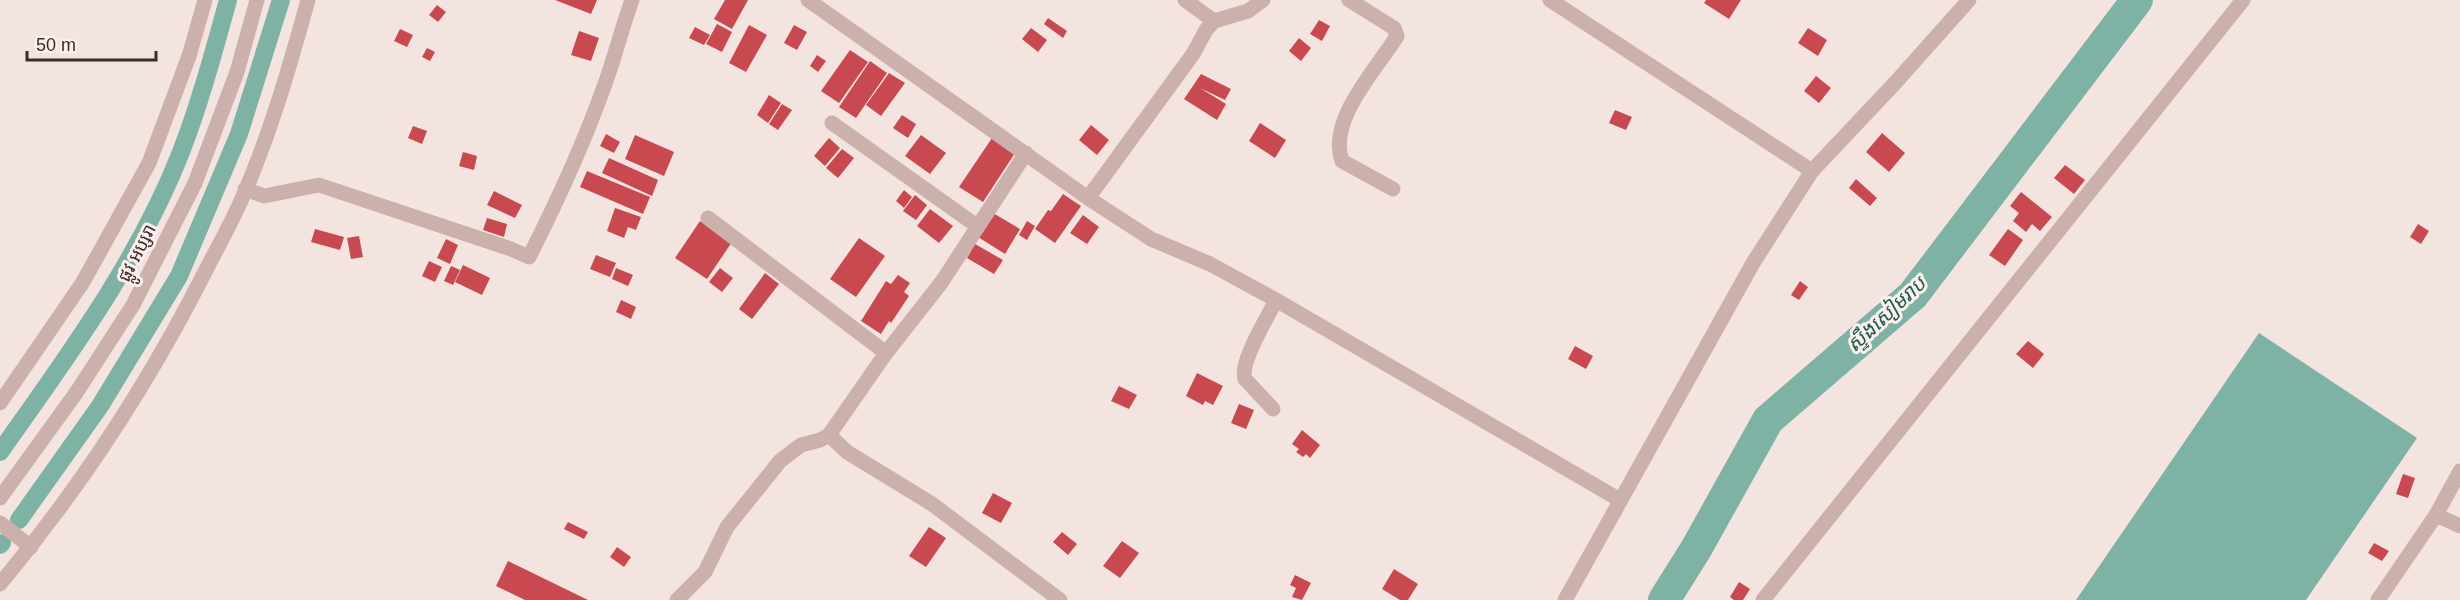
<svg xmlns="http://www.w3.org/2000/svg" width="2460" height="600" viewBox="0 0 2460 600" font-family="Helvetica,'Noto Sans Khmer',sans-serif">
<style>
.water{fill:#7eb2a4}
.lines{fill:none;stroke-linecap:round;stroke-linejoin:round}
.canal{stroke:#7eb2a4;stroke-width:18}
.river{stroke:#7eb2a4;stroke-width:32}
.building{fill:#c84950}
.minor{stroke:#ccb0ab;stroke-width:15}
.labels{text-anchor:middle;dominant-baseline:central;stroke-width:6;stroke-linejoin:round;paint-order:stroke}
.street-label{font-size:18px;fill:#3a2a2a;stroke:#fbf0ed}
.water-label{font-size:20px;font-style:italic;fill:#1e5d4e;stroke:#fbf0ed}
</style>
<rect width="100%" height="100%" fill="#f4e4e0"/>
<!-- water -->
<path class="water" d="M2259,333L2417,438L2306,600H2076Z"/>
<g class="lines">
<!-- canal -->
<path class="canal" d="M0,452C67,357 138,262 181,152C200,103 214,51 228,0
M19,520L100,406L179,276L239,134L281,0
M0,545L2,543"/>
<!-- river -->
<path class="river" d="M1664,600L1696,549L1768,420L1913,295L2137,0"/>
</g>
<!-- building -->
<path class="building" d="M555,0H597L591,14Z
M725,0H748L732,29L714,19Z
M1706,0H1741L1729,19L1704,3Z
M437,5L446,12L438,22L429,15Z
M1048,18L1067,31L1063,38L1044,24Z
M1319,20L1330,26L1322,41L1310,34Z
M717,24L732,32L722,52L706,44Z
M749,25L767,35L746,72L729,63Z
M794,25L807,32L797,50L784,43Z
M695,27L710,35L704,45L689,38Z
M1031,28L1047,40L1038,52L1022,39Z
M1808,28L1827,40L1818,56L1798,43Z
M400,29L413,35L407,47L394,41Z
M579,31L599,38L591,61L571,55Z
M1299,38L1311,48L1301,61L1289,51Z
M427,48L435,52L430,61L422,57Z
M850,50L868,62L839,103L821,91Z
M817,55L826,61L818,72L810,66Z
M870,61L887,73L856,118L839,107Z
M889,73L905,83L881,116L866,105Z
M1201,74L1231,89L1225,100L1200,88L1226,104L1217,120L1184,99Z
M1816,76L1831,88L1819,103L1804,91Z
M769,95L781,103L768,123L757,115Z
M782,104L792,110L778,130L769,124Z
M1615,110L1632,117L1626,130L1609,123Z
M902,115L916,124L908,138L893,128Z
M1260,123L1286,140L1275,158L1249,141Z
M1091,125L1109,140L1097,155L1079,140Z
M413,126L427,131L422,144L408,138Z
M1882,133L1905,153L1889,172L1866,152Z
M606,134L620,142L614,153L600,146Z
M635,135L674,152L664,176L625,159Z
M921,135L946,153L930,174L905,156Z
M829,138L840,148L825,166L814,156Z
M992,138L1015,153L983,202L959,187Z
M842,149L854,158L838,178L826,168Z
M463,152L477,156L474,170L459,166Z
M609,158L658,180L652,196L602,173Z
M2065,165L2085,180L2074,194L2054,178Z
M587,171L650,197L643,214L580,187Z
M1856,179L1877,198L1870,206L1849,188Z
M904,190L912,197L904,208L896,201Z
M494,191L522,205L515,218L487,205Z
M2021,192L2052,217L2040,231L2032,224L2026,232L2013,221L2019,213L2010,206Z
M1063,194L1081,206L1055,243L1035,229L1048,210L1051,211Z
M915,195L927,205L916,220L903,211Z
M615,208L641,217L636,230L628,227L624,238L607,231Z
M930,209L953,226L939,243L917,226Z
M993,213L1020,229L1005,254L978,237Z
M1083,215L1099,227L1087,244L1070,233Z
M487,218L507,224L504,237L483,230Z
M700,221L732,242L707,279L675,258Z
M1027,221L1035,226L1027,240L1019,235Z
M2418,224L2429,231L2421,244L2410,237Z
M315,229L344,237L340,250L311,242Z
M2008,229L2023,240L2005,266L1989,255Z
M359,236L363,257L351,259L347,238Z
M859,238L885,256L856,297L830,279Z
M446,239L458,245L450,264L437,258Z
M975,244L1003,260L994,274L967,258Z
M596,255L616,263L610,277L590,269Z
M429,261L442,267L435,282L422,276Z
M463,265L490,278L482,295L455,282Z
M451,266L460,270L453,285L444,281Z
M616,268L633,275L628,286L612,279Z
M720,268L733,278L722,292L709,282Z
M765,273L779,284L752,319L739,309Z
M898,275L910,283L904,292L909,296L891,323L889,321L881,334L861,321L886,281L891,284Z
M1800,281L1808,287L1799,300L1791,295Z
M621,300L636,307L631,319L616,312Z
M2028,341L2044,354L2033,368L2016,354Z
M1575,346L1593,356L1586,369L1568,359Z
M1197,373L1223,386L1213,405L1205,401L1203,405L1186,396Z
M1119,386L1137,395L1129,409L1111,401Z
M1239,404L1254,410L1246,429L1231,423Z
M1302,430L1320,445L1310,458L1306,454L1303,457L1296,452L1299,449L1292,444Z
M2403,474L2415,478L2408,498L2396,494Z
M993,493L1012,503L1001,523L982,513Z
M568,522L588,532L584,539L564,529Z
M929,527L946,538L926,567L909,556Z
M1062,532L1077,544L1068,555L1053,542Z
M1122,541L1139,553L1120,578L1103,566Z
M2374,543L2389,551L2382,561L2368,553Z
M617,547L631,557L624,567L610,557Z
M508,561L588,600H525L496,586Z
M1394,569L1418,584L1408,600H1400L1382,589Z
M1295,575L1311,583L1302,600L1292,597L1296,588L1290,585Z
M1739,582L1750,589L1743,600H1734L1730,597Z"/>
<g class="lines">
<!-- minor -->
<path class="minor" d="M808,0L1088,198L1151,239L1210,264L1276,300L1620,500
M1185,0L1214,21
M1349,0L1394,28L1397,36C1377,69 1327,120 1342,161L1393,189
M1550,0L1812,171
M832,123L977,226
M245,189L264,196L319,185L511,249L529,257C558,200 584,143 605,84C615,56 622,28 632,0
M1088,198L1193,54L1206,30L1214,21L1248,11L1263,0
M708,218L886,353
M0,403L83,282L149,163L189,56L205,0
M1273,409L1245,379C1239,362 1268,317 1276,300
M829,435L847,452L932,504L1060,600
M0,498L76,393L133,305L195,183L237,72L257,0
M2436,515L2460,526
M0,523L31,547
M0,584C81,487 150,381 207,268C218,247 230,225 240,203C269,138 289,69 308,0
M677,600L705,572L727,527L780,461L801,445L820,440L829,435L886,353L941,283L1026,153
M1565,600L1753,263L1812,171L1895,83L1969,0
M1763,600L2243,0
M2378,600L2436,515L2460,471"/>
</g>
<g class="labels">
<!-- street labels -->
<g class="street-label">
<text transform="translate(137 253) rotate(-63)">ផ្លូវ អប្សរា</text>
</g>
<!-- water labels -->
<g class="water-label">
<text transform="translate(1886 314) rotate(-43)">ស្ទឹងសៀមរាប</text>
</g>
</g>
<!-- scale -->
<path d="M27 51v9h129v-9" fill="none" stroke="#3a2a2a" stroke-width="3"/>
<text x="36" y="51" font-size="18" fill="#3a2a2a" stroke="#fbf0ed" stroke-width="4.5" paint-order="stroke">50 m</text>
</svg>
